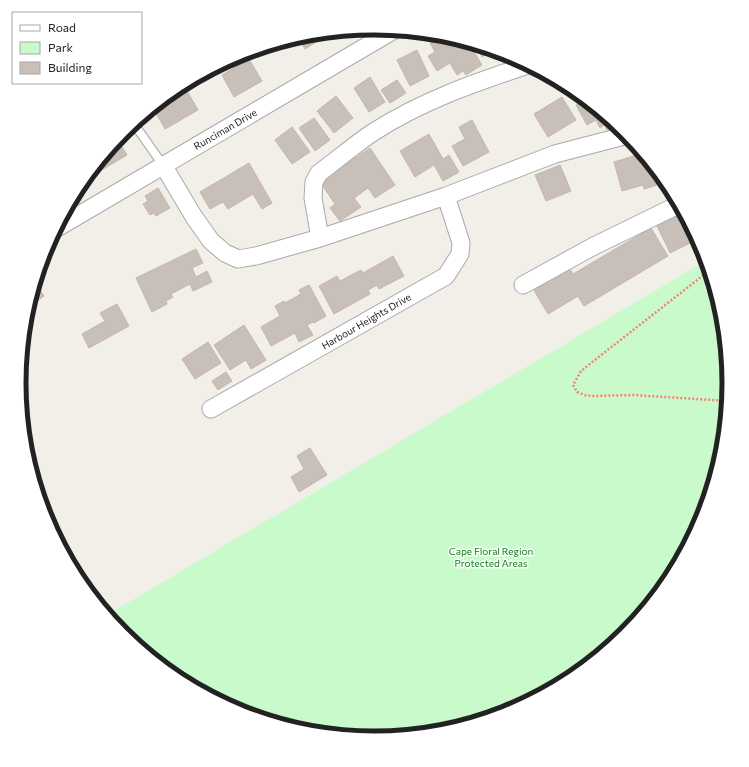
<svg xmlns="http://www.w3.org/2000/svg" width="749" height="767" viewBox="0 0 749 767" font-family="Commissioner,sans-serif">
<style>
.park{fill:#c8facc}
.building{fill:#c7bfb8;stroke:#c4b6ab}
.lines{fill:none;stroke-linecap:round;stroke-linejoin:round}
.service-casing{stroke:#a9a9a9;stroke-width:10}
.minor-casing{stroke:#a9a9a9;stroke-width:19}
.path{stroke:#fa8072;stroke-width:2.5;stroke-dasharray:2 2;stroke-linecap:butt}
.service{stroke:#fff;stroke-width:8}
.minor{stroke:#fff;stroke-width:17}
.labels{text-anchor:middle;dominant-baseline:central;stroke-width:3;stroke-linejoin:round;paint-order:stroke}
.street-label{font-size:10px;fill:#222;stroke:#fff}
.park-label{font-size:10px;fill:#0c8416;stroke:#fff}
.rim{fill:none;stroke:#222;stroke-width:5}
</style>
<rect width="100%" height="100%" fill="#f2efe9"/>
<!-- park -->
<path class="park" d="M707,260L723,314L730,384L723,453L703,520L670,581L626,635L572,679L510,712L474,723L444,732L374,739L305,732L238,712L177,679L123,635L107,615Z"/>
<!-- building -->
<path class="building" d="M332,32L305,49L298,37L305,35Z
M444,35L453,38L454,40L456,39L468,42L482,65L466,75L463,71L457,75L450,63L437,71L428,56L435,52L430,43Z
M475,44L494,50L482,57Z
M417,50L429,76L410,86L397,60Z
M501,52L511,55L513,56L506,60Z
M249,59L262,81L234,97L222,75Z
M370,77L385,102L369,112L354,88Z
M397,80L406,93L390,103L381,90Z
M183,84L198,110L165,129L153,108L177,88Z
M573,88L618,126L607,130L604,125L600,128L596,120L587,125L576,105L580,103Z
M336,96L353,118L334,133L317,111Z
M562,97L576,120L548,137L534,114Z
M314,118L330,140L315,151L299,128Z
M472,120L489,152L463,166L452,146L465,139L459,127Z
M292,127L310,152L292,164L275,140Z
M429,134L443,159L449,155L459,172L443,181L434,165L415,177L400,151Z
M117,139L127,155L83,181Z
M370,148L395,185L375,198L368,188L354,198L361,207L340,221L330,208L335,204L320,182Z
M643,153L650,161L657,185L644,189L643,185L622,191L614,162Z
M249,163L272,203L262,209L253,194L228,209L223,202L210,209L200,192Z
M560,165L571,191L546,201L535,175Z
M158,188L170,208L156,216L154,213L150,215L143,204L148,201L145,196Z
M684,213L698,239L670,253L657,226Z
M651,228L668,256L584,306L578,296L548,314L532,287L568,266L573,274Z
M196,249L203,263L192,268L196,277L207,271L212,282L193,291L190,284L171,294L173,297L166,301L167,304L152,312L136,278Z
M393,256L404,276L379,289L377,285L368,290L370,294L334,314L319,286L337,276L340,281L361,270L363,273Z
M35,283L44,296L28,307Z
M309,285L326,316L314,323L313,322L307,325L313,335L299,342L295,333L271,346L261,327L280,316L275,306L284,301L285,303L301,294L299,290Z
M117,304L129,326L89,348L82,334L105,321L100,313Z
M28,308L31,312L26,316V314Z
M244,325L266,360L251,369L246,360L230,370L214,345Z
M208,342L221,363L195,379L182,359Z
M226,372L232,381L218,390L212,381Z
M310,448L327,475L299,492L291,477L304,469L297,456Z"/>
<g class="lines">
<defs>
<path id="service" d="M132,125L139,131L163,165"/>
<path id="minor" d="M163,165L194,217L211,241L225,253L238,259L256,256L320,238L446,196L555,154L628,135
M57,228L394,30
M320,238L313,198L314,182L319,173C337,160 354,145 372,133C421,101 474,83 528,65
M523,285L592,247L680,204
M211,409L446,276L460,254L461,243L446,196"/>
</defs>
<!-- service casing -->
<use href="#service" class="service-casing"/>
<!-- minor casing -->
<use href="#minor" class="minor-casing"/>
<!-- path -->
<path class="path" d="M710,270L591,363L581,371L573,385L577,392L585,395L593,396L634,395L728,401"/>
<!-- service -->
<use href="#service" class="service"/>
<!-- minor -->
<use href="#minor" class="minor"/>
</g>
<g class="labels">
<!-- street labels -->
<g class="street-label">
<text transform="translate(225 129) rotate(-30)">Runciman Drive</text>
<text transform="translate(366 321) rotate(-30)">Harbour Heights Drive</text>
</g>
<!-- park labels -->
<g class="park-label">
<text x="491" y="551">Cape Floral Region<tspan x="491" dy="12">Protected Areas</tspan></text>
</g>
</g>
<!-- crop -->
<path d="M0 0H749V767H0ZM26 383a348 348 0 1 1 696 0a348 348 0 1 1-696 0Z" fill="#fff" fill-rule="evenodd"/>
<path class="rim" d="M26 383a348 348 0 1 1 696 0a348 348 0 1 1-696 0Z"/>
<!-- legend -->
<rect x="12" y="12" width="130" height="72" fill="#ffffff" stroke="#a7a7a7"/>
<rect x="20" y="25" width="20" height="6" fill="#ffffff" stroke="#a7a7a7"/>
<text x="48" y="32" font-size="12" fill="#222222">Road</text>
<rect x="20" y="42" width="20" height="12" fill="#c8facc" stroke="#a7a7a7"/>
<text x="48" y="52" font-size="12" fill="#222222">Park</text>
<rect x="20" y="62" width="20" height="12" fill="#c7bfb8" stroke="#a7a7a7"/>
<text x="48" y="72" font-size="12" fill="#222222">Building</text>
</svg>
